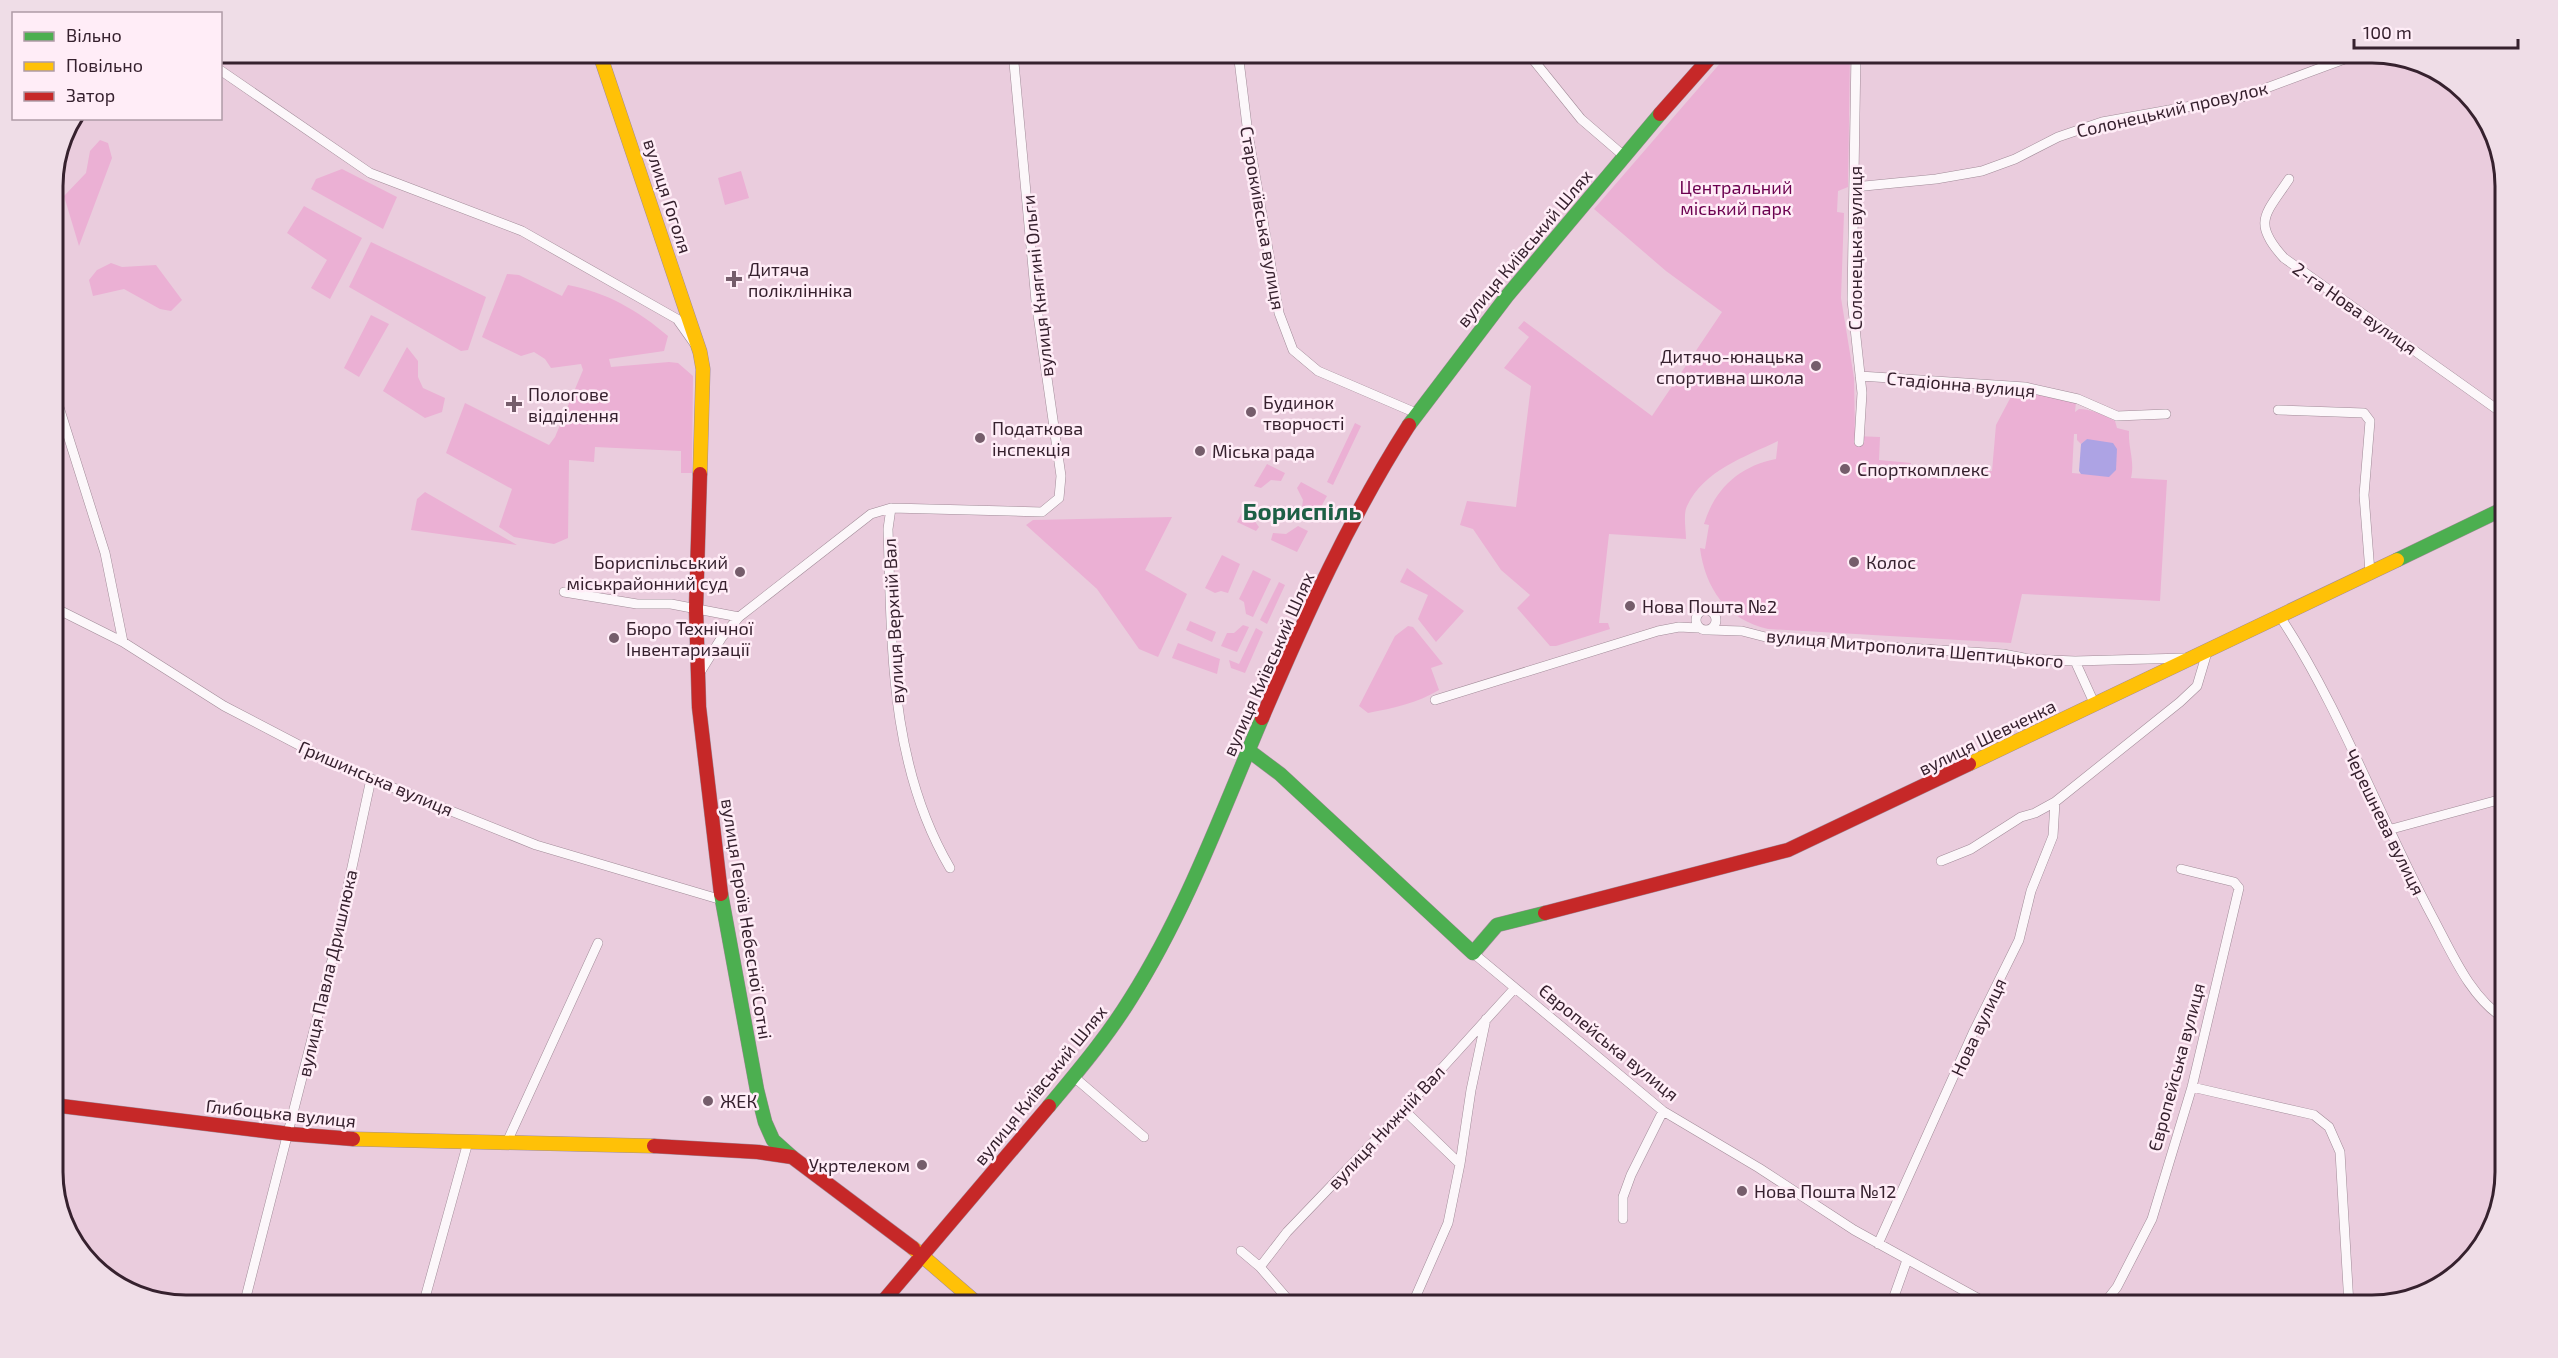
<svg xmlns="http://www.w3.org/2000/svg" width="2558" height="1358" viewBox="0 0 2558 1358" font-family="'Exo 2',sans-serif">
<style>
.green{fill:#ebb0d4;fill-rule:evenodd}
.water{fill:#ada3e4}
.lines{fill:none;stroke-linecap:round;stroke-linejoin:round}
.street-casing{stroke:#a18b98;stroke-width:10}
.fast-casing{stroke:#a18b98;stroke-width:15}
.slow-casing{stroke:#a18b98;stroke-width:15}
.jam-casing{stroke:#a18b98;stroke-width:15}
.street{stroke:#fcf7fa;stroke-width:9}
.fast{stroke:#4caf50;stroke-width:14}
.slow{stroke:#ffc107;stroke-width:14}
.jam{stroke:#c62828;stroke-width:14}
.poi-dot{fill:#755d6b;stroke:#ffedf7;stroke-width:2}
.labels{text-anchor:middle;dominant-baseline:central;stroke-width:5;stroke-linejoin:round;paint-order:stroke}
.street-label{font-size:18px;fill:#36212e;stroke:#ffedf7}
.park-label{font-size:18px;fill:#6b004f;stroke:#ffedf7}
.poi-label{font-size:18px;fill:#36212e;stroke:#ffedf7;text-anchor:start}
.district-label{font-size:24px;font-weight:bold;fill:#1d5f45;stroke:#ffedf7}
.rim{fill:none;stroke:#36212e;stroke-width:3}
</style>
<rect width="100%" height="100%" fill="#eaccdd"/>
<!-- green -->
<path class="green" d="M1729,53H1850L1848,187L1838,191L1837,212L1844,213L1841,298L1854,378L1855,436L1880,437L1879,460L1911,463V467L1992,471L1996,425L2015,389L2076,402L2075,412L2079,409C2091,409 2104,415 2115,421L2117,428L2129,431C2128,448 2135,461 2131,478L2167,480L2160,601L2022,594L2011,643L1768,629C1727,620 1705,588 1700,548L1705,549L1709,525L1704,524C1715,488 1740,466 1776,459L1778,441C1745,457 1704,470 1687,506C1683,514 1686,530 1686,539L1609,534L1599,623H1608L1610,629L1556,646H1550L1517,608L1530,595L1501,570L1473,529L1460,525L1467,501L1516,507L1531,386L1504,368L1529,337L1518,328L1524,321L1652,416L1722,312L1666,271L1594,209ZM2074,434H2077V440L2081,444L2087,439L2109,476L2072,473Z
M100,140L108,143L112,158L79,246L64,196L86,173L90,151Z
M342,169L397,197L383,229L311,189L316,179Z
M741,171L749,198L725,205L718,178Z
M304,206L362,238L330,299L311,288L327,260L287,233Z
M371,242L486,297L468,350L461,351L349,287Z
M111,263L122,267L156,265L182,300L171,311L160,309L124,289L93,296L89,280L97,270Z
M507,274L519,275L562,296L568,285C606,292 639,311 668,336L664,351L609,359L611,367L669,362L678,363L693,376L692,473H681V451L595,447L594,462L569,460L568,538L554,544L514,537L499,527L512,489L446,453L465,403L549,445L555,437L583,370L581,364L551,368L545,359L534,352L521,356L482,337Z
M371,315L389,324L359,377L344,368Z
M407,347L418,361V377L423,388L445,398L442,412L425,418L383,391Z
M1355,423L1361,426L1333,485L1327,482Z
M1267,464L1285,473L1281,481L1271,480L1261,488L1254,486Z
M1301,482L1327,496L1316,516L1302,507L1303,500L1297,488Z
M425,492L517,545L411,530L417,499Z
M1247,502L1251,504V516L1259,527L1256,531L1237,522Z
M1172,517L1145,570L1187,594L1158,657L1139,649L1097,589L1026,525L1033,520Z
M1298,526L1308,531L1297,552L1271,540L1273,533L1286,534Z
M1222,555L1240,564L1228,593L1221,591L1215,593L1205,588Z
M1407,568L1464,611L1436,642L1418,619L1428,595L1400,582Z
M1253,570L1271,579L1253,617L1246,614L1244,602L1239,599Z
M1279,582L1285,585L1267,624L1260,620Z
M1190,621L1216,632L1212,642L1186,630Z
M1243,625L1249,627L1237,652L1221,646L1227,633H1234Z
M1408,626L1413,627L1443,664L1431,668L1439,690C1417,703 1394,708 1368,713L1359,706L1395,636Z
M1256,628L1263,632L1245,673L1231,668L1229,660L1239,664Z
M1178,643L1220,659L1217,674L1172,658Z"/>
<!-- water -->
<path class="water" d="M2087,439L2113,443L2117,449L2116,470L2109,477L2081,474L2079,471L2081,444Z"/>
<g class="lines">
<defs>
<path id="street" d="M1238,52L1248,134L1279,313L1293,350L1318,371L1416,413
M1527,52L1581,119L1624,156
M1856,52L1852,300L1862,393L1859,442
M220,70L370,173L522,231L677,319L694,343
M2289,179C2266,214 2251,222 2284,258L2505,415
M1854,187L1936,179L1982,171L2015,159L2058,137L2102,122L2242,97L2350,57
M1860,376L2025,387L2078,399L2117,416L2166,414
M53,388L105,553L123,642
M2278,410L2364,413L2370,421L2364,495L2370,572
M891,508L888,529C892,646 889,764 950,868
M564,592L637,604H671L739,617
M53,607L123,642L224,706L339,766L536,845L722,900
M1696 620a10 10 0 1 1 20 0a10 10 0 1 1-20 0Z
M2279,615C2341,709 2379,817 2432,916C2451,951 2470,998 2505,1019
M1709,630L1742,631L1777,640L2003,654L2029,659L2075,661L2095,705
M2075,661L2185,658
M699,674L722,637L739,617L871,514L891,508L1042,512L1059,498L1061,476L1036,301L1013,52
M1435,700L1658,631L1679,627L1698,628
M2388,830L2502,799L2505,800
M1941,861L1971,849L2021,817L2035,813L2055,802L2180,702L2197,686L2208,649
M1473,953L1663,1111L1759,1168L1854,1230L1990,1305
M1074,1077L1144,1137
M2192,1087L2314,1115L2329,1127L2340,1152L2349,1305
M1404,1110L1460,1164L1448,1223L1412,1305
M507,1142L598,943
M1460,1164L1471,1090L1486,1019
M1623,1219V1197L1631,1175L1663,1111
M1878,1244L1973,1033L2019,940L2031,891L2053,836L2055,802
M1241,1251L1260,1267L1291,1303
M1260,1267L1287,1232L1404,1110L1514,989
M244,1305L332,960L371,779
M423,1305L468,1142
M1891,1305L1907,1260
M2103,1305L2117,1287L2152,1219L2192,1087L2239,888L2234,882L2181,869"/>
<path id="fast" d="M1409,425L1507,296L1660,114
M2397,560L2505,508
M1248,750L1280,774L1473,953L1497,925L1545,913
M721,894L757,1090L765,1122L773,1140L792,1157
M1049,1106C1078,1071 1107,1037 1131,998C1186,911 1222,812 1262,718"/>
<path id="slow" d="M599,52L700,352L703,369L700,474
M1969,764L2397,560
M353,1139L654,1146
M913,1248L979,1305"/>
<path id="jam" d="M1660,114L1715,52
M700,474L696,608L699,707L721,894
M1262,718C1305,617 1350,517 1409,425
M1545,913L1788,850L1969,764
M53,1105L290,1134L353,1139
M654,1146L758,1152L792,1157L913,1248
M880,1305L1049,1106"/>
</defs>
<!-- street casing -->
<use href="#street" class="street-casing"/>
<!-- fast casing -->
<use href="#fast" class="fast-casing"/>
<!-- slow casing -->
<use href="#slow" class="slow-casing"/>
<!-- jam casing -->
<use href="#jam" class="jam-casing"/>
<!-- street -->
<use href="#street" class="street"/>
<!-- fast -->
<use href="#fast" class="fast"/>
<!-- slow -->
<use href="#slow" class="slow"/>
<!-- jam -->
<use href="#jam" class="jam"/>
</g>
<!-- markers -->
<g class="poi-dot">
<path d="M731 270h6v6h6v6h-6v6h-6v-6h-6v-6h6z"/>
<circle cx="1816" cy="366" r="6"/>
<path d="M511 395h6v6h6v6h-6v6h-6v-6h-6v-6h6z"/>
<circle cx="1251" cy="412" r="6"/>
<circle cx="980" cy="438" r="6"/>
<circle cx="1200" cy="451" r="6"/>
<circle cx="1845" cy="469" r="6"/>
<circle cx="1854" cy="562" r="6"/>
<circle cx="740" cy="572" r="6"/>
<circle cx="1630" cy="606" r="6"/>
<circle cx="614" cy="638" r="6"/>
<circle cx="708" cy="1101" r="6"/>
<circle cx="922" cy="1165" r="6"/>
<circle cx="1742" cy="1191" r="6"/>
</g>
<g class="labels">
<!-- street labels -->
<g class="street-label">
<text transform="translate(2172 109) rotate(-13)">Солонецький провулок</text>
<text transform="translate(668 196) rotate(72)">вулиця Гоголя</text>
<text transform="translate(1263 218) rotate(80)">Старокиївська вулиця</text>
<text transform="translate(1524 248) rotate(-50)">вулиця Київський Шлях</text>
<text transform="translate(1855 248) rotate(-90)">Солонецька вулиця</text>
<text transform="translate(1037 286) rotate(-96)">вулиця Княгині Ольги</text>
<text transform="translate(2355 308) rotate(35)">2-га Нова вулиця</text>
<text transform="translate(1961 384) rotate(5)">Стадіонна вулиця</text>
<text transform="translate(893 621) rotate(-93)">вулиця Верхній Вал</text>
<text transform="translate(1915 648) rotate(5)">вулиця Митрополита Шептицького</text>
<text transform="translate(1268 664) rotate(-66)">вулиця Київський Шлях</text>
<text transform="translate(1987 737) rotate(-26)">вулиця Шевченка</text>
<text transform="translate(376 778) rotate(23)">Гришинська вулиця</text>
<text transform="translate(2385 822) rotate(64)">Черешнева вулиця</text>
<text transform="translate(747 919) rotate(81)">вулиця Героїв Небесної Сотні</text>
<text transform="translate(327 973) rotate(-77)">вулиця Павла Дришлюка</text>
<text transform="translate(1978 1027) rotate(-65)">Нова вулиця</text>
<text transform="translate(1609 1042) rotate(39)">Європейська вулиця</text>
<text transform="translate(2176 1067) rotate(-75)">Європейська вулиця</text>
<text transform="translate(1040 1085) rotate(-51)">вулиця Київський Шлях</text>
<text transform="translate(281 1113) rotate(6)">Глибоцька вулиця</text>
<text transform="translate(1386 1127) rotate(-47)">вулиця Нижній Вал</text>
</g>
<!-- park labels -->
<g class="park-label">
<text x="1736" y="187">Центральний<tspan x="1736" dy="21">міський парк</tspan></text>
</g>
<!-- poi labels -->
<g class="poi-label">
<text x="748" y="269">Дитяча<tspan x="748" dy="21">поліклінніка</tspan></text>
<text x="1804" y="356" text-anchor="end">Дитячо-юнацька<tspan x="1804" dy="21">спортивна школа</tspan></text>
<text x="528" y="394">Пологове<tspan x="528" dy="21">відділення</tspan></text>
<text x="1263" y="402">Будинок<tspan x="1263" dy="21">творчості</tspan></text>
<text x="992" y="428">Податкова<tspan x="992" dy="21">інспекція</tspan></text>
<text x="1212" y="451">Міська рада</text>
<text x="1857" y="469">Спорткомплекс</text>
<text x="728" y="562" text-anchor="end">Бориспільський<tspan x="728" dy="21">міськрайонний суд</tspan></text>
<text x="1866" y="562">Колос</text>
<text x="1642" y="606">Нова Пошта №2</text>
<text x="626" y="628">Бюро Технічної<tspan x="626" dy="21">Інвентаризації</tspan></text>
<text x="720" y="1101">ЖЕК</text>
<text x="910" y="1165" text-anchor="end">Укртелеком</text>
<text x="1754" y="1191">Нова Пошта №12</text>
</g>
<!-- district labels -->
<g class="district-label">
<text x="1302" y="510">Бориспіль</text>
</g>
</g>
<!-- crop -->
<path d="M0 0H2558V1358H0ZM186 63H2372A123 123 0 0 1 2495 186V1172A123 123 0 0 1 2372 1295H186A123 123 0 0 1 63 1172V186A123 123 0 0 1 186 63Z" fill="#efdde7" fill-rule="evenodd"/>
<path class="rim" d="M186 63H2372A123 123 0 0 1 2495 186V1172A123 123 0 0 1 2372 1295H186A123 123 0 0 1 63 1172V186A123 123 0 0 1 186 63Z"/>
<!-- legend -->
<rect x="12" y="12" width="210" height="108" fill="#ffedf7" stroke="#af9ba7" stroke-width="1.5"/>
<rect x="24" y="32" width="30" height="9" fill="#4caf50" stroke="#af9ba7" stroke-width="1.5"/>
<text x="66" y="42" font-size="18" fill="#36212e">Вільно</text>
<rect x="24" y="62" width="30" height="9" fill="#ffc107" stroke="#af9ba7" stroke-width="1.5"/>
<text x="66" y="72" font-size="18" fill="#36212e">Повільно</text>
<rect x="24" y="92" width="30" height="9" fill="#c62828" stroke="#af9ba7" stroke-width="1.5"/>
<text x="66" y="102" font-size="18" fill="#36212e">Затор</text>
<!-- scale -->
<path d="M2354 39v9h164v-9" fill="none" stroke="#36212e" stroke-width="3"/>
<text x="2363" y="39" font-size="18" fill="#36212e" stroke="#ffedf7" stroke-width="4.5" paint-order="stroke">100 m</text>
</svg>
